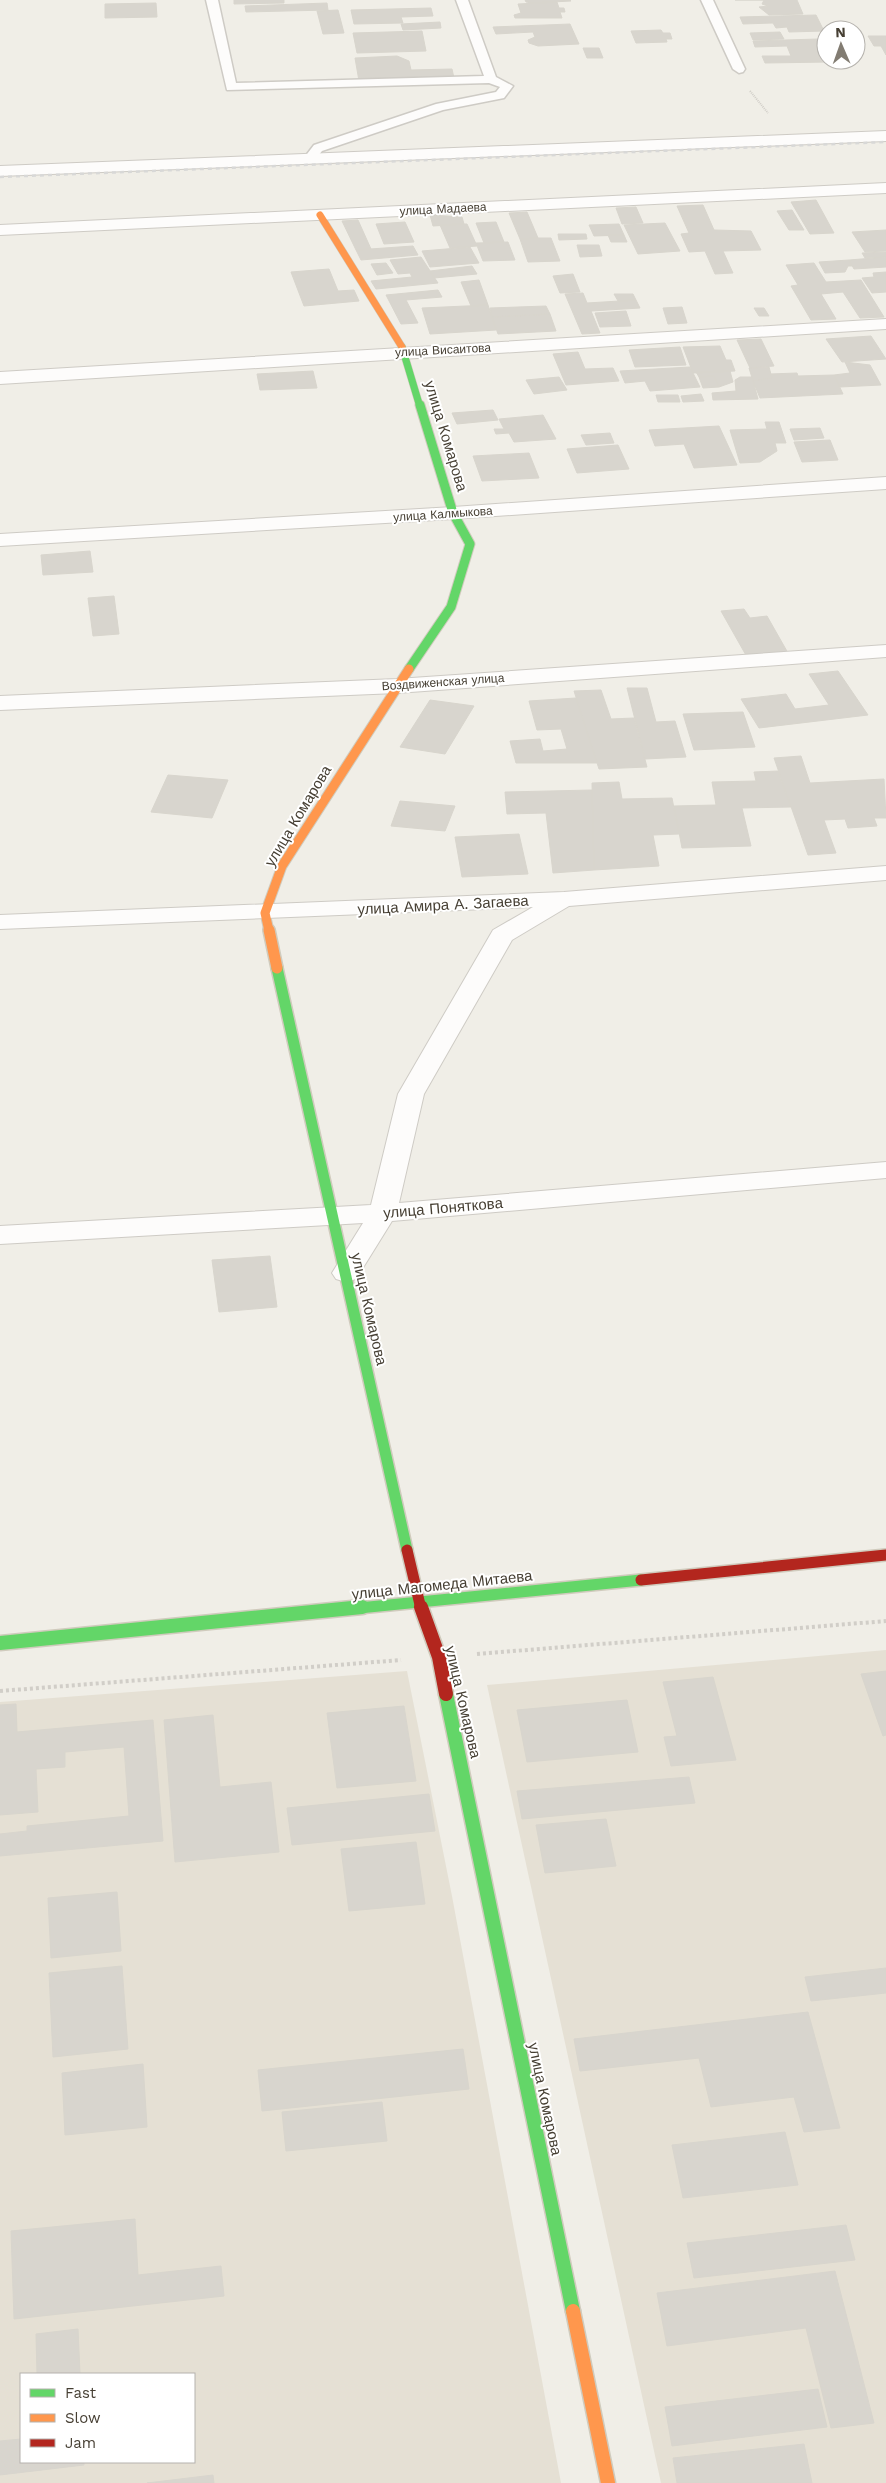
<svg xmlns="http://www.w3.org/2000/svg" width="886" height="2483" viewBox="0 0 886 2483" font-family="'Work Sans',sans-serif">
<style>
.residential{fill:#e5e0d4;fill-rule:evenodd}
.building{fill:#d8d5ce;stroke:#d8d5cd}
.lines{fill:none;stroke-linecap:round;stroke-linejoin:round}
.lane-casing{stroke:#cecbc5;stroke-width:3}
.street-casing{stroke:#cecbc5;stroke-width:2}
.fast-far3-casing{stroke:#d0cbbd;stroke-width:8}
.fast-far2-casing{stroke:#d0cbbd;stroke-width:11}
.fast-far1-casing{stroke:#d0cbbd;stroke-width:14}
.fast-casing{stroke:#d0cbbd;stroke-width:17}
.slow-far3-casing{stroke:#d0cbbd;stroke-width:8}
.slow-far2-casing{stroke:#d0cbbd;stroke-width:11}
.slow-far1-casing{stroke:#d0cbbd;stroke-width:14}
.slow-casing{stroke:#d0cbbd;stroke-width:17}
.jam-far1-casing{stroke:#d0cbbd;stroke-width:14}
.jam-casing{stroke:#d0cbbd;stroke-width:17}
.path-far1{stroke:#d1cec8;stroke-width:2;stroke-dasharray:1 1;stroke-linecap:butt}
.path{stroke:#d1cec8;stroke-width:4;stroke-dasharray:3 3;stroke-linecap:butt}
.lane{fill:#fdfcfb;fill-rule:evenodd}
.street{fill:#fdfcfb;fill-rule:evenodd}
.fast-far3{stroke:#63d668;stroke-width:7}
.fast-far2{stroke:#63d668;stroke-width:9}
.fast-far1{stroke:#63d668;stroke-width:11}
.fast{stroke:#63d668;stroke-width:14}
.slow-far3{stroke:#ff974d;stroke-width:7}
.slow-far2{stroke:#ff974d;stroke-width:9}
.slow-far1{stroke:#ff974d;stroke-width:11}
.slow{stroke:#ff974d;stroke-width:14}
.jam-far1{stroke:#b3261e;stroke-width:11}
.jam{stroke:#b3261e;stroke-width:14}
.rail{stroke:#d8d8d7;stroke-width:2.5;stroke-dasharray:4 4;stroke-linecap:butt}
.labels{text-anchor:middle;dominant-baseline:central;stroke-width:4;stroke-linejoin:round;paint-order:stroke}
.far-street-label{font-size:12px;fill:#463f33;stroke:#fff}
.street-label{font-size:15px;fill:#463f33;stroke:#fff}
</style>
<rect width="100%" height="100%" fill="#f0eee7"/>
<!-- residential -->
<path class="residential" d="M886,1650V2483H661L487,1685Z
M407,1671L452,1896L561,2483H0V1702ZM21,2374H194V2462H21Z"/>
<!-- building -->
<path class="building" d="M234,0H284V3L234,4Z
M525,0H570L571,1L532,3L526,2Z
M735,0H797L803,14L769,15L759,7L768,6L762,4L764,0Z
M557,2L559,8H564L565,12H560L562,18H515L514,15L521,13L518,4Z
M156,3L157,17L105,18V4Z
M327,3L328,10L246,12L245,6Z
M431,8L433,16L401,17L403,23L354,24L351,10Z
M338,10L344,33L323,34L317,11Z
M816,15L824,31L789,32L787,27L776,28L773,23L743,24L740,17Z
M440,22L441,28L403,30L401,24Z
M570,24L579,44L538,46L529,43L528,40L535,37L533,32L496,34L493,27Z
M661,30L663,33H670L672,39H666L667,42L636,43L631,31Z
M422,31L426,51L357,53L353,33Z
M780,32L784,39L753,40L750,33Z
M868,36H886V55L881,46H874Z
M818,39L828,62L765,63L762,56H791L787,46L755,47L753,41Z
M583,48H599L603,58H587Z
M397,56L409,61L411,70L452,69L454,78L359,81L355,58Z
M816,200L834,233L810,234L791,202Z
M703,205L714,230L751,231L761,250L723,251L733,273L715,274L705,251L689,252L681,234L689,233L677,206Z
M636,207L643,223L622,224L616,208Z
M792,210L804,230H789L777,211Z
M527,212L538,238L520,239L509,213Z
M430,215L462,217L464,224L433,226Z
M358,220L371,249L356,250L342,221Z
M405,222L414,242L384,244L376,224Z
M496,222L504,242L484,243L476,223Z
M665,223L680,251L638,254L624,225Z
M464,224H467L477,246L450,248L440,225Z
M619,224L624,235L594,236L589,225Z
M886,230V251L865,252L852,232Z
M558,234H586L587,239L559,240Z
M608,235H624L627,242H611Z
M538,238H551L560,261L528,262L520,239Z
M508,242L515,260L483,261L476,243Z
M577,245H599L602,256L580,257Z
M413,246L418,255L361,260L356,250Z
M470,247L479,263L430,267L422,251Z
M886,252V257L865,258L862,253Z
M421,257L438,283L376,289L371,281L412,277L410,273L398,274L390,260Z
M886,257V267L854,269L849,260Z
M849,260L852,266H848L845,272L825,273L819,262Z
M386,263L393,273L377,275L371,264Z
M814,263L826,282L861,280L884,317L860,318L843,292L821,294L836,319L811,320L791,286L798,285L786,265Z
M472,266L477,274L434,278L430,271Z
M329,269L338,291L354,290L359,301L304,306L291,272Z
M886,272V292L872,293L862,278L874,277L873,273Z
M573,274L580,292L560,293L553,276Z
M479,280L488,305L471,306L461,282Z
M438,290L442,297L406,300L418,323L401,324L386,295Z
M583,293L587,303L636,300L640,308L591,311L600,333L582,334L565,294Z
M614,294H633L636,300L618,301Z
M488,305L496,330L430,334L422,308Z
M546,306L550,314L492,317L490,308Z
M682,307L687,323L668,324L663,308Z
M754,308H764L769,316H759Z
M626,311L631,326L600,327L595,313Z
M550,314L556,331L498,334L492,317Z
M871,336L886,359L842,362L826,339Z
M761,339L774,366L750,368L737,340Z
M720,346L726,360H731L735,371L693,373L683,347Z
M680,347L686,365L635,367L629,350Z
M578,352L585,369L613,368L619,381L566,385L553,354Z
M845,362L870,365L881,385L840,387L834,375L850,373Z
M690,367L700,387L650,391L645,381L625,383L620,371Z
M769,367L772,378L753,381L749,368Z
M313,371L317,388L260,390L257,374Z
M730,371L733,382L719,387L714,376L699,377L696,372Z
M797,373L798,376L834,375L843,394L760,398L753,381L772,378L770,374Z
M714,376L719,387L703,388L699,377Z
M559,377L567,390L534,394L526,380Z
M740,377H752L758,399L713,400L712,393L736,391L735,380Z
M701,394L704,401L683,402L681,396Z
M656,395H678L680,402H658Z
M493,410L498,420L457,424L452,413Z
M543,415L556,439L514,442L509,433L496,434L494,429H504L499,419Z
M765,422H779L786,443H775L777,451L760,462L740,463L730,430L767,429Z
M719,426L737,465L694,468L684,444L655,446L649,430Z
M820,428L824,438L794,440L790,429Z
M610,433L614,443L586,445L581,435Z
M830,440L838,460L802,462L794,442Z
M618,445L629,469L577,473L567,449Z
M529,453L539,478L482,481L473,456Z
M90,551L93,572L43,575L41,555Z
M114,596L119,634L93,636L88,598Z
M744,609L750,618L767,616L788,653L747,657L721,611Z
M838,671L868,715L759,728L741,699L786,694L795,709L829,705L809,674Z
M627,688H647L656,722L675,721L686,757L645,759Z
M601,690L611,719L634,718L647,767L599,769L574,691Z
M576,698L597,763H516L510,741L540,739L543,751L567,749L561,729L537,730L529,701Z
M430,700L474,706L445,754L400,747Z
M743,712L755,747L694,750L683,714Z
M801,756L810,783L884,779L886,818H874L877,826L848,828L845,819L824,820L836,853L808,855L774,758Z
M778,771L791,807L742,808L751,846L682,848L674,806L716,805L712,782L756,781L754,772Z
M168,775L228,780L212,818L151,812Z
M619,782L622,799L672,798L679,834L653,835L659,866L594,870L592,783Z
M592,790L594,870L553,873L546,813L507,814L505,792Z
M400,801L455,806L445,831L391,826Z
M519,834L528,874L462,877L455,837Z
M270,1256L277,1307L219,1312L212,1260Z
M886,1671V1735L883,1736L861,1674Z
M713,1677L736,1760L671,1766L664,1737L677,1736L663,1682Z
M627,1700L638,1752L527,1762L517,1710Z
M16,1704L17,1732L153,1720L163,1841L0,1856V1834L27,1831V1826L129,1816L124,1747L65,1752V1767L36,1769L38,1812L0,1815V1705Z
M404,1706L416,1781L337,1788L327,1713Z
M213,1715L220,1787L271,1782L279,1852L175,1862L164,1720Z
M689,1777L695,1803L522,1819L517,1791Z
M429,1794L435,1831L292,1845L287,1808Z
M606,1819L616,1866L545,1873L536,1825Z
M416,1842L425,1904L349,1911L341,1849Z
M117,1892L121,1951L51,1958L48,1898Z
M122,1966L128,2049L53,2057L49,1973Z
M886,1968V1993L811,2001L805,1977Z
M808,2012L840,2128L804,2132L794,2097L711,2107L699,2058L580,2071L574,2039Z
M463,2049L469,2089L262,2111L258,2070Z
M143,2064L147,2127L65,2135L62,2073Z
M382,2102L387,2141L286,2151L282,2112Z
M785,2132L798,2185L683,2198L672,2145Z
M135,2219L138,2275L221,2266L224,2296L14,2319L11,2231Z
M846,2225L855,2260L694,2278L687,2243Z
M835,2271L874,2423L831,2428L806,2328L667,2346L657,2293Z
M78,2329L80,2374H37L36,2334Z
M818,2389L827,2427L672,2446L665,2407Z
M21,2439V2462H84V2465L0,2475V2441Z
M804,2444L812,2483H677L673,2458Z
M213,2475L214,2483H147Z"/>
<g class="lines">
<defs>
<path id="lane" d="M206,0H218L236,83L484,76L456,0H468L496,77L513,86L504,98L443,110L322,151L314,161H306L304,158L314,145L436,104L496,92L500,87L489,83L227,90Z
M701,0H713L745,69L743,72L739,73L733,69Z"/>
<path id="street" d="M886,131V141L0,176V166Z
M886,183V193L0,235V225Z
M886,319V329L0,384V372Z
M886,477V489L453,519L0,546V534L453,507Z
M886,645V657L397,693L0,710V696L397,679Z
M886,866V880L569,906L512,940L424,1094L399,1203L886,1162V1178L392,1221L356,1279L346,1282L336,1279L332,1273L363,1223L0,1244V1226L371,1205L398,1094L493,930L533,907L0,929V915L564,892Z"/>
<path id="fast-far3" d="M402,347L420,407"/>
<path id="fast-far2" d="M409,669L451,607L470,544L453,513L420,405"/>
<path id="fast-far1" d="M277,968L407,1550
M349,1609L641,1580"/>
<path id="fast" d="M0,1643L362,1607
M446,1694L573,2311"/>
<path id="slow-far3" d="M320,215L402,347"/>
<path id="slow-far2" d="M269,931L265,913L282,866L409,669"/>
<path id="slow-far1" d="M269,930L277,968"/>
<path id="slow" d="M573,2311L608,2483"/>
<path id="jam-far1" d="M407,1550L421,1609
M641,1580L886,1555"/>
<path id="jam" d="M421,1607L439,1657L446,1694"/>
</defs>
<!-- lane casing -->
<use href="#lane" class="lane-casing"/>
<!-- street casing -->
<use href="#street" class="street-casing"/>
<!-- fast-far3 casing -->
<use href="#fast-far3" class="fast-far3-casing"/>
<!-- fast-far2 casing -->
<use href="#fast-far2" class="fast-far2-casing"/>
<!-- fast-far1 casing -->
<use href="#fast-far1" class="fast-far1-casing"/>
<!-- fast casing -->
<use href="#fast" class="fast-casing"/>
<!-- slow-far3 casing -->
<use href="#slow-far3" class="slow-far3-casing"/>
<!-- slow-far2 casing -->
<use href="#slow-far2" class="slow-far2-casing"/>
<!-- slow-far1 casing -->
<use href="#slow-far1" class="slow-far1-casing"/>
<!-- slow casing -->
<use href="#slow" class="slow-casing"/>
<!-- jam-far1 casing -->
<use href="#jam-far1" class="jam-far1-casing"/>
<!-- jam casing -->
<use href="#jam" class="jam-casing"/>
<!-- path-far1 -->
<path class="path-far1" d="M750,91L768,113"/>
<!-- path -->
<path class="path" d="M477,1654L886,1621
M0,1691L401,1660"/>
<!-- lane -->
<use href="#lane" class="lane"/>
<!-- street -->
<use href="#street" class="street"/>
<!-- fast-far3 -->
<use href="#fast-far3" class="fast-far3"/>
<!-- fast-far2 -->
<use href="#fast-far2" class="fast-far2"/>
<!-- fast-far1 -->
<use href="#fast-far1" class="fast-far1"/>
<!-- fast -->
<use href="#fast" class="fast"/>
<!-- slow-far3 -->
<use href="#slow-far3" class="slow-far3"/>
<!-- slow-far2 -->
<use href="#slow-far2" class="slow-far2"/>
<!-- slow-far1 -->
<use href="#slow-far1" class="slow-far1"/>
<!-- slow -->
<use href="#slow" class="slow"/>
<!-- jam-far1 -->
<use href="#jam-far1" class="jam-far1"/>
<!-- jam -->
<use href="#jam" class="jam"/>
<!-- rail -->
<path class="rail" d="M0,177L886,142"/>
</g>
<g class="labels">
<!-- far-street labels -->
<g class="far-street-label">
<text transform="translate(443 209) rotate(-3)">улица Мадаева</text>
<text transform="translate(443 350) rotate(-3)">улица Висаитова</text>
<text transform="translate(443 514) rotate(-4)">улица Калмыкова</text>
<text transform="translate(443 682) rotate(-4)">Воздвиженская улица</text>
</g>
<!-- street labels -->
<g class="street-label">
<text transform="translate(446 436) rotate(73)">улица Комарова</text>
<text transform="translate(298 816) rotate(-59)">улица Комарова</text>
<text transform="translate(443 905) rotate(-3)">улица Амира А. Загаева</text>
<text transform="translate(443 1208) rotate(-5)">улица Поняткова</text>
<text transform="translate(369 1309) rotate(77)">улица Комарова</text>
<text transform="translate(442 1585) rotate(-6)">улица Магомеда Митаева</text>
<text transform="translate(463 1702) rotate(77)">улица Комарова</text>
<text transform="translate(545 2099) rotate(78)">улица Комарова</text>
</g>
</g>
<!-- legend -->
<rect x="20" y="2373" width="175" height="90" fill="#ffffff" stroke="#b5b2ad"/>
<rect x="30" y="2389" width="25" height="8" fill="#63d668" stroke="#b5b2ad"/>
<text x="65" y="2398" font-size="15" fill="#463f33">Fast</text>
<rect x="30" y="2414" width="25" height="8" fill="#ff974d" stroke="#b5b2ad"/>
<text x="65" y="2423" font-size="15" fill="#463f33">Slow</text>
<rect x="30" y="2439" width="25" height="8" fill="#b3261e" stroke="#b5b2ad"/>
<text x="65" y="2448" font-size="15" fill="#463f33">Jam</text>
<!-- north arrow -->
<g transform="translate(841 45) rotate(358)"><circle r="24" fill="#ffffff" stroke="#b5b2ad"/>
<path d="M0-4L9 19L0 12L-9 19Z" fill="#827c72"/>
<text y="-8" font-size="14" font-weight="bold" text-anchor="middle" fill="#463f33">N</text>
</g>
</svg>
